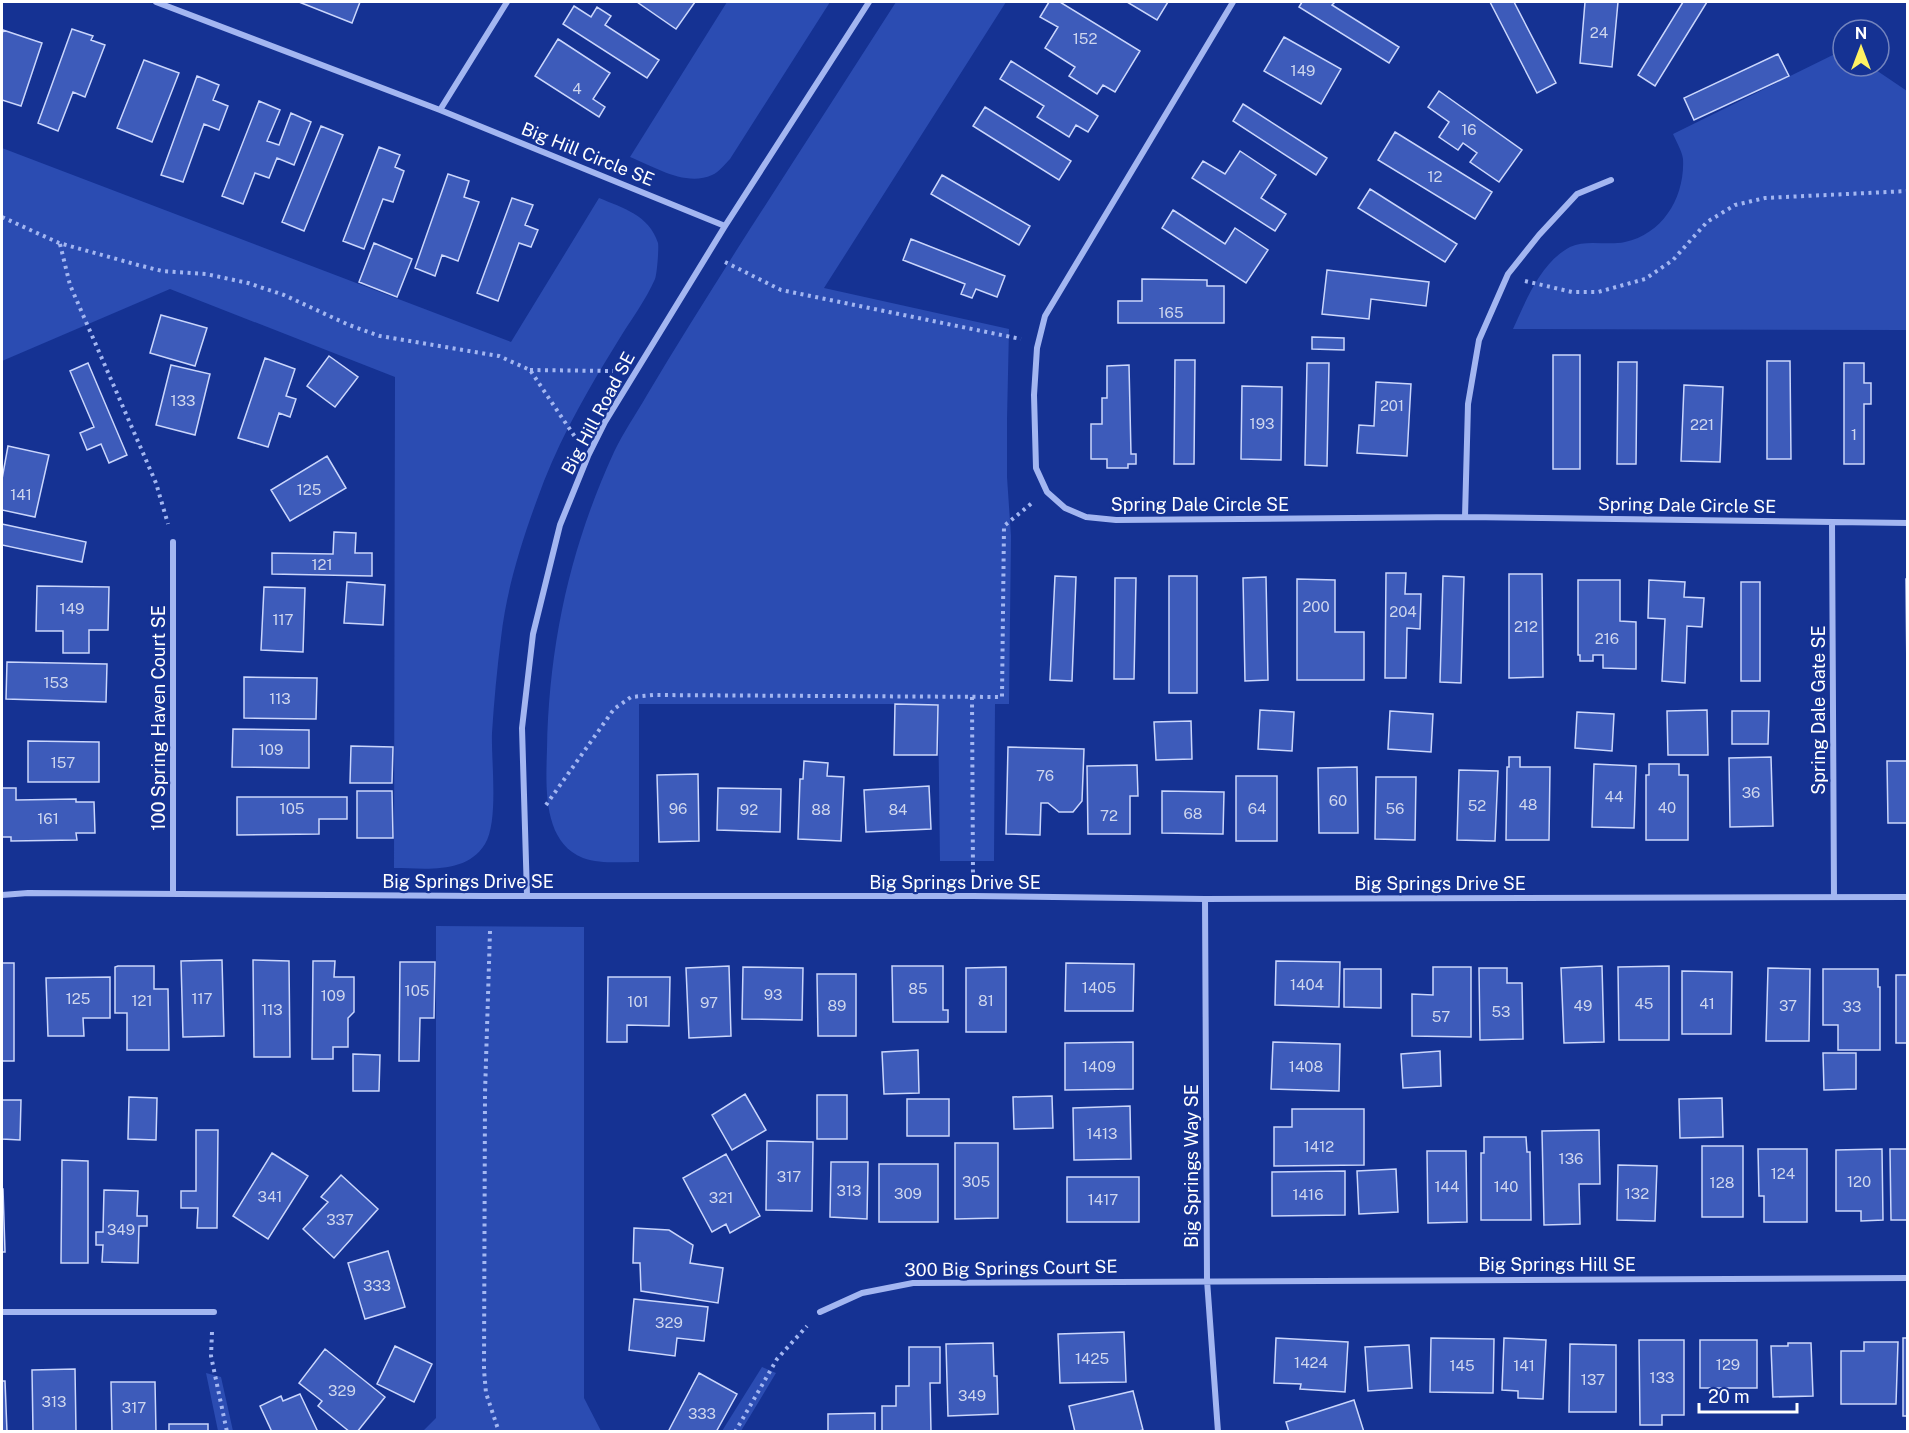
<svg xmlns="http://www.w3.org/2000/svg" width="1909" height="1433" viewBox="0 0 1909 1433" font-family="'Public Sans',sans-serif">
<style>
.green{fill:#2b4cb2}
.building{fill:#3d5bba;stroke:#cad6fc;stroke-width:1.5}
.lines{fill:none;stroke-linecap:round;stroke-linejoin:round}
.path{stroke:#a3b6f1;stroke-width:4;stroke-dasharray:3 4.5;stroke-linecap:butt}
.minor{stroke:#a3b6f1;stroke-width:6}
.labels{text-anchor:middle;dominant-baseline:central;stroke-width:4.5;stroke-linejoin:round;paint-order:stroke}
.number-label{font-size:15px;fill:#ced6ee}
.street-label{font-size:18px;fill:#fff;stroke:#153293}
</style>
<rect width="100%" height="100%" fill="#153293"/>
<!-- green -->
<path class="green" d="M727,2H830L730,159C725,164 719,172 712,175C686,187 655,167 630,157Z
M896,2H1006L824,288L1009,329L1007,419V477L1011,536L1009,704H995L994,861H940L938,704H639V862C621,862 600,864 583,858C542,842 546,785 547,749C549,644 570,548 614,452C623,433 636,414 647,395C676,346 706,299 736,251C789,168 843,85 896,2Z
M1843,50V66H1870L1907,91V330L1513,329C1526,301 1540,263 1570,247C1587,239 1607,246 1625,242C1663,234 1685,197 1683,159C1682,151 1676,141 1673,134Z
M2,148L511,342L599,198C623,208 649,215 658,243C659,248 657,274 655,279C646,300 630,321 618,341C590,386 564,431 544,481C525,531 507,584 501,638C497,669 494,701 492,733C491,761 499,821 485,844C466,875 424,868 394,868L395,377L170,289L2,361Z
M436,926L584,927V1398L601,1431H423L436,1418Z
M762,1367L776,1373L741,1431H722Z
M206,1373L221,1377L233,1431H218Z"/>
<!-- building -->
<path class="building" d="M299,2H360L352,23Z
M637,2H695L676,29Z
M1049,2H1060L1140,51L1115,92L1103,85L1097,94L1069,76L1075,67L1045,48L1058,27L1040,17Z
M1127,2H1168L1157,20Z
M1302,2H1335L1332,5L1399,47L1389,63L1299,7Z
M1490,2H1514L1556,83L1537,93Z
M1585,2H1618L1612,67L1580,63Z
M1683,2H1707L1655,86L1638,75Z
M574,6L591,17L597,7L611,16L605,25L659,60L647,78L563,24Z
M72,29L93,36L91,40L105,45L85,97L73,92L58,131L38,123Z
M3,30L42,43L21,106L2,100V35Z
M1284,37L1341,69L1321,104L1264,71Z
M558,39L610,73L593,99L605,107L599,117L535,76Z
M1778,54L1789,76L1694,120L1684,98Z
M144,60L179,73L152,142L117,128Z
M1011,61L1098,116L1088,132L1076,125L1069,137L1037,117L1044,106L1000,79Z
M197,76L219,85L213,100L228,106L219,130L204,124L183,182L161,175Z
M1439,91L1522,150L1499,182L1470,162L1477,153L1463,143L1458,150L1439,137L1449,122L1428,107Z
M259,101L280,110L267,141L279,145L291,113L311,122L294,165L277,158L269,178L255,173L243,204L222,196Z
M1243,104L1327,158L1316,175L1233,121Z
M985,107L1071,161L1059,180L973,126Z
M321,126L343,135L304,231L282,222Z
M1395,132L1492,192L1475,219L1378,160Z
M379,147L400,155L395,167L404,171L393,202L383,199L364,249L343,241Z
M1240,151L1276,175L1261,198L1286,214L1275,231L1192,178L1203,161L1225,174Z
M448,174L469,181L464,197L479,202L458,261L442,255L435,276L415,268Z
M942,175L1030,226L1019,245L931,194Z
M1370,189L1457,244L1445,262L1358,208Z
M512,198L533,205L525,225L538,230L531,247L519,243L498,301L477,293Z
M1173,210L1225,244L1235,228L1268,250L1246,283L1162,228Z
M911,239L1005,276L997,297L976,289L972,298L961,294L965,284L903,260Z
M374,243L412,259L397,297L359,282Z
M1327,270L1429,282L1426,306L1371,299L1369,319L1322,314Z
M1142,279L1207,280V286H1224V323H1118V301H1142Z
M161,315L207,328L195,366L150,353Z
M1312,337L1344,338V350L1312,349Z
M1553,355H1580V469H1553Z
M329,356L358,377L335,407L307,386Z
M265,358L295,369L286,396L296,399L290,417L279,413L268,447L238,438Z
M1175,360H1195L1194,464H1174Z
M1767,361H1790L1791,459H1767Z
M1618,362H1637L1636,464H1617Z
M88,363L127,455L109,463L101,444L87,450L80,433L94,427L70,371Z
M1307,363H1329L1327,466L1305,465Z
M1844,363H1864V383H1871V404H1864V464H1844Z
M171,365L210,374L195,435L156,425Z
M1129,365L1131,454H1136V464H1128V468H1107V459H1091V424H1102V398H1107V366Z
M1376,382L1411,384L1407,456L1357,453L1359,425L1374,426Z
M1684,385L1723,387L1720,462L1681,461Z
M1242,386L1282,387L1281,460L1241,459Z
M8,446L49,455L35,517L2,510V479Z
M327,456L346,488L290,521L271,490Z
M2,524L86,542L82,562L2,545Z
M334,532L356,533L355,553H372V576L272,574V553L333,554Z
M1386,573H1406L1405,594H1421L1420,629L1407,628L1406,678H1385Z
M1509,574H1542L1543,677L1509,678Z
M1055,576L1076,577L1072,681L1050,680Z
M1169,576H1197V693H1169Z
M1443,576L1464,577L1461,683L1440,682Z
M1266,577L1268,680L1245,681L1243,578Z
M1115,578H1136L1134,679H1114Z
M1297,579L1335,580V632H1364V680H1297Z
M1906,579H1908L1907,678Z
M1578,580H1620V621L1636,622V669L1603,668V655H1593V661H1580V655H1578Z
M1649,580L1685,582L1684,597L1704,598L1702,627L1687,626L1685,683L1662,681L1665,619L1648,618Z
M347,582L385,585L383,625L344,623Z
M1741,582H1760V681H1741Z
M37,586L109,587L108,630H89V653H63V631H36Z
M264,587L305,588L303,652L261,650Z
M7,662L107,664L106,702L6,699Z
M244,677L317,678L316,719L244,718Z
M895,704L938,705L937,755H894Z
M1260,710L1294,712L1292,751L1258,749Z
M1707,710L1708,755H1668L1667,711Z
M1390,711L1433,714L1431,752L1388,749Z
M1732,711H1769L1768,744H1732Z
M1577,712L1614,714L1612,751L1575,748Z
M1191,721L1192,759L1156,760L1154,722Z
M233,729L309,730V768L232,767Z
M28,741L99,742V782H28Z
M351,746L393,747L392,783H350Z
M1008,747L1084,749L1082,801L1073,812H1059L1048,803H1041L1040,835L1006,834Z
M1509,757H1520V767H1550L1549,840H1506L1507,767H1509Z
M1771,757L1773,826L1730,827L1729,758Z
M804,761L828,763L827,776L844,777L841,841L798,839L800,779H803Z
M1887,761H1908V823H1888Z
M1594,764L1636,766L1634,828L1592,827Z
M1649,764H1679V775H1688V840H1646V775H1649Z
M1137,765L1138,796H1130V834H1088L1087,766Z
M1357,767L1358,833H1319L1318,768Z
M1459,770L1498,771L1495,841L1457,840Z
M698,774L699,841L659,842L657,775Z
M1236,776H1277V841H1236Z
M1376,777H1416L1415,840L1375,839Z
M929,786L931,829L866,832L864,790Z
M2,788H16V800L76,799V802H94L95,833H76L77,840L11,841V837H2Z
M718,788L781,789L780,832L717,830Z
M357,791H392L393,838H357Z
M1162,791L1224,792L1223,834L1162,833Z
M237,797H347V819H319V834L237,835Z
M222,960L224,1036L183,1037L181,961Z
M253,960L289,961L290,1057H254Z
M313,961H335L334,977H354V1012L348,1018V1047H333V1059H312Z
M1276,961L1340,962L1339,1007L1275,1005Z
M400,962H435L434,1018H420L419,1061H399Z
M2,963H14V1061H2Z
M1066,963L1134,964L1133,1011H1065Z
M118,966H154V989H168L169,1050H127V1013H115V967Z
M729,966L731,1036L689,1038L686,968Z
M892,966H943V1010H948V1022H893Z
M1602,966L1604,1042L1564,1043L1561,968Z
M1669,966V1040H1619L1618,967Z
M743,967L803,968L802,1020L742,1019Z
M1006,967V1032H966V968Z
M1433,967H1471V1037L1412,1036V994L1433,995Z
M1479,968H1507V983H1522L1523,1039L1480,1040Z
M1768,968L1810,969L1809,1041H1766Z
M1344,969H1381V1008L1344,1007Z
M1823,969H1878V987H1880V1050H1838V1025H1823Z
M1682,971L1732,972L1731,1034H1682Z
M817,974H856V1036H818Z
M1896,975H1908V1043H1896Z
M110,977V1018H83L84,1036H48L46,978Z
M608,977H670L669,1026L627,1025V1042H607Z
M1133,1042V1089L1065,1090V1043Z
M1273,1042L1340,1044L1339,1091L1271,1089Z
M918,1050L919,1093L884,1094L882,1052Z
M1440,1051L1441,1086L1403,1088L1401,1054Z
M1823,1053H1856V1089L1824,1090Z
M353,1054L380,1055L379,1091H353Z
M745,1094L766,1130L732,1150L712,1115Z
M817,1095H847V1139H817Z
M1052,1096L1053,1128L1014,1129L1013,1097Z
M129,1097L157,1098L156,1140L128,1139Z
M1722,1098L1723,1137L1680,1138L1679,1099Z
M907,1099H949V1136H907Z
M2,1100H21L20,1140L2,1139Z
M1130,1106L1131,1159L1074,1160L1073,1108Z
M1292,1109H1364V1165L1274,1166V1127H1292Z
M196,1130H218L217,1228H197L198,1208H181V1191H196Z
M1599,1130L1600,1184H1579L1580,1224L1544,1225L1542,1131Z
M1484,1137H1526L1527,1152H1530L1531,1220H1481V1153H1484Z
M767,1141L813,1142L812,1211L766,1210Z
M955,1143H998V1218L955,1219Z
M1702,1146H1743V1217H1702Z
M1758,1149H1807V1222H1764V1196H1759Z
M1882,1149L1883,1220L1861,1221V1211H1836V1150Z
M1890,1149H1908V1220H1891Z
M1427,1151H1466L1467,1222L1428,1223Z
M272,1153L308,1176L268,1239L233,1216Z
M726,1154L760,1216L730,1233L726,1224L712,1232L683,1178Z
M62,1160L88,1161V1263H61Z
M831,1162H868L867,1219L830,1217Z
M879,1164H938V1222H879Z
M1618,1165L1657,1166L1655,1221L1617,1220Z
M1396,1169L1398,1212L1359,1214L1357,1171Z
M1345,1171V1215L1272,1216V1172Z
M341,1175L378,1209L334,1258L303,1229L328,1202L321,1197Z
M1067,1177H1139V1222H1067Z
M2,1189H3L5,1252H2Z
M104,1190L138,1191L137,1216H147V1226H139L138,1263L102,1262L103,1245H96V1232H103Z
M634,1228L669,1230L693,1245L690,1263L723,1268L718,1303L641,1291L640,1263H633Z
M388,1251L405,1307L365,1319L348,1263Z
M634,1299L708,1307L704,1341L677,1338L675,1356L629,1350Z
M1124,1332L1126,1382L1060,1383L1058,1334Z
M1276,1338L1348,1342L1345,1392L1300,1389L1301,1384L1274,1383Z
M1431,1338L1494,1339L1493,1393L1430,1392Z
M1504,1338L1546,1340L1543,1399L1518,1398V1391L1502,1390Z
M1903,1338H1908V1416H1903Z
M1639,1340H1684V1415H1662V1425H1640Z
M1700,1340H1757V1388H1700Z
M1864,1342H1898L1896,1404H1841V1351H1864Z
M993,1343L994,1376H997L998,1414L948,1416L946,1344Z
M1788,1343H1811L1813,1396L1773,1397L1771,1346H1788Z
M1570,1344L1616,1345V1412H1569Z
M1409,1345L1412,1388L1368,1391L1365,1347Z
M395,1346L432,1364L414,1402L377,1384Z
M909,1347H940V1383H930L931,1432H882V1406H896V1386H909Z
M325,1349L385,1397L357,1432H350L318,1406L322,1401L299,1383Z
M75,1369L76,1432H33L32,1370Z
M699,1373L737,1394L716,1432H668Z
M2,1381H5L7,1432H2Z
M111,1382H155L156,1432H112Z
M1133,1391L1143,1430L1135,1432H1075L1069,1406Z
M300,1394L318,1432H272L260,1406L281,1396L283,1401Z
M1354,1400L1364,1432H1289L1286,1422Z
M875,1413V1432H828V1414Z
M169,1424H208V1432H169Z"/>
<g class="lines">
<!-- path -->
<path class="path" d="M2,217L59,243L138,265L162,271L206,274L248,283L284,295L349,325L380,336L499,356L530,370L575,437
M60,244L70,285L156,483L168,524
M725,262L781,290L1021,339
M1525,281L1572,292H1598L1645,279L1673,260L1707,222L1735,205L1765,198L1908,191
M530,370L613,371
M972,697L973,878
M546,805L614,709L631,697L653,695L1002,697L1004,526L1032,503
M490,931L485,1093L484,1370L486,1393L499,1432
M212,1332L211,1356L227,1432
M735,1432L777,1359L807,1326"/>
<!-- minor -->
<path class="minor" d="M156,2L440,110L725,226
M1233,2L1045,316L1037,348L1034,395L1036,468L1047,492L1065,508L1086,517L1116,520L1465,517L1908,523
M440,110L507,2
M1465,517L1468,404L1479,340L1508,274L1539,235L1577,194L1611,180
M1832,523L1834,897
M173,542V894
M2,895L28,893L483,896H973L1205,899L1908,897
M527,895L522,728L533,634L560,525L588,456L605,422L725,226L869,2
M1205,899L1207,1280L1218,1432
M2,1312H214
M820,1312L862,1293L913,1283L1908,1278"/>
</g>
<g class="labels">
<!-- number labels -->
<g class="number-label">
<text x="1599" y="32">24</text>
<text x="1085" y="38">152</text>
<text x="1303" y="70">149</text>
<text x="577" y="88">4</text>
<text x="1469" y="129">16</text>
<text x="1435" y="176">12</text>
<text x="1171" y="312">165</text>
<text x="183" y="400">133</text>
<text x="1392" y="405">201</text>
<text x="1262" y="423">193</text>
<text x="1702" y="424">221</text>
<text x="1854" y="434">1</text>
<text x="309" y="489">125</text>
<text x="21" y="494">141</text>
<text x="322" y="564">121</text>
<text x="1316" y="606">200</text>
<text x="72" y="608">149</text>
<text x="1403" y="611">204</text>
<text x="283" y="619">117</text>
<text x="1526" y="626">212</text>
<text x="1607" y="638">216</text>
<text x="56" y="682">153</text>
<text x="280" y="698">113</text>
<text x="271" y="749">109</text>
<text x="63" y="762">157</text>
<text x="1045" y="775">76</text>
<text x="1751" y="792">36</text>
<text x="1614" y="796">44</text>
<text x="1338" y="800">60</text>
<text x="1528" y="804">48</text>
<text x="1477" y="805">52</text>
<text x="1667" y="807">40</text>
<text x="292" y="808">105</text>
<text x="678" y="808">96</text>
<text x="1257" y="808">64</text>
<text x="1395" y="808">56</text>
<text x="749" y="809">92</text>
<text x="821" y="809">88</text>
<text x="898" y="809">84</text>
<text x="1193" y="813">68</text>
<text x="1109" y="815">72</text>
<text x="48" y="818">161</text>
<text x="1307" y="984">1404</text>
<text x="1099" y="987">1405</text>
<text x="918" y="988">85</text>
<text x="417" y="990">105</text>
<text x="773" y="994">93</text>
<text x="333" y="995">109</text>
<text x="78" y="998">125</text>
<text x="202" y="998">117</text>
<text x="142" y="1000">121</text>
<text x="986" y="1000">81</text>
<text x="638" y="1001">101</text>
<text x="709" y="1002">97</text>
<text x="1644" y="1003">45</text>
<text x="1707" y="1003">41</text>
<text x="837" y="1005">89</text>
<text x="1583" y="1005">49</text>
<text x="1788" y="1005">37</text>
<text x="1852" y="1006">33</text>
<text x="272" y="1009">113</text>
<text x="1501" y="1011">53</text>
<text x="1441" y="1016">57</text>
<text x="1099" y="1066">1409</text>
<text x="1306" y="1066">1408</text>
<text x="1102" y="1133">1413</text>
<text x="1319" y="1146">1412</text>
<text x="1571" y="1158">136</text>
<text x="1783" y="1173">124</text>
<text x="789" y="1176">317</text>
<text x="976" y="1181">305</text>
<text x="1859" y="1181">120</text>
<text x="1722" y="1182">128</text>
<text x="1447" y="1186">144</text>
<text x="1506" y="1186">140</text>
<text x="849" y="1190">313</text>
<text x="908" y="1193">309</text>
<text x="1637" y="1193">132</text>
<text x="1308" y="1194">1416</text>
<text x="270" y="1196">341</text>
<text x="721" y="1197">321</text>
<text x="1103" y="1199">1417</text>
<text x="340" y="1219">337</text>
<text x="121" y="1229">349</text>
<text x="377" y="1285">333</text>
<text x="669" y="1322">329</text>
<text x="1092" y="1358">1425</text>
<text x="1311" y="1362">1424</text>
<text x="1728" y="1364">129</text>
<text x="1462" y="1365">145</text>
<text x="1524" y="1365">141</text>
<text x="1662" y="1377">133</text>
<text x="1593" y="1379">137</text>
<text x="342" y="1390">329</text>
<text x="972" y="1395">349</text>
<text x="54" y="1401">313</text>
<text x="134" y="1407">317</text>
<text x="702" y="1413">333</text>
</g>
<!-- street labels -->
<g class="street-label">
<text transform="translate(588 154) rotate(22)">Big Hill Circle SE</text>
<text transform="translate(598 413) rotate(-62)">Big Hill Road SE</text>
<text x="1200" y="504">Spring Dale Circle SE</text>
<text transform="translate(1687 505) rotate(1)">Spring Dale Circle SE</text>
<text transform="translate(1818 710) rotate(-90)">Spring Dale Gate SE</text>
<text transform="translate(158 718) rotate(-90)">100 Spring Haven Court SE</text>
<text x="468" y="881">Big Springs Drive SE</text>
<text x="955" y="882">Big Springs Drive SE</text>
<text x="1440" y="883">Big Springs Drive SE</text>
<text transform="translate(1191 1166) rotate(-90)">Big Springs Way SE</text>
<text x="1557" y="1264">Big Springs Hill SE</text>
<text transform="translate(1011 1268) rotate(-1)">300 Big Springs Court SE</text>
</g>
</g>
<!-- border -->
<rect width="1909" height="1433" fill="none" stroke="#ffffff" stroke-width="6"/>
<!-- north arrow -->
<g transform="translate(1861 48)"><circle r="28" fill="#153293" stroke="#7384be" stroke-width="1.5"/>
<path d="M0-4.5L10 22L0 15L-10 22Z" fill="#fff263"/>
<text y="-9" font-size="16" font-weight="bold" text-anchor="middle" fill="#ffffff">N</text>
</g>
<!-- scale -->
<path d="M1699 1403v9h98v-9" fill="none" stroke="#ffffff" stroke-width="3"/>
<text x="1708" y="1403" font-size="18" fill="#ffffff" stroke="#153293" stroke-width="4.5" paint-order="stroke">20 m</text>
</svg>
